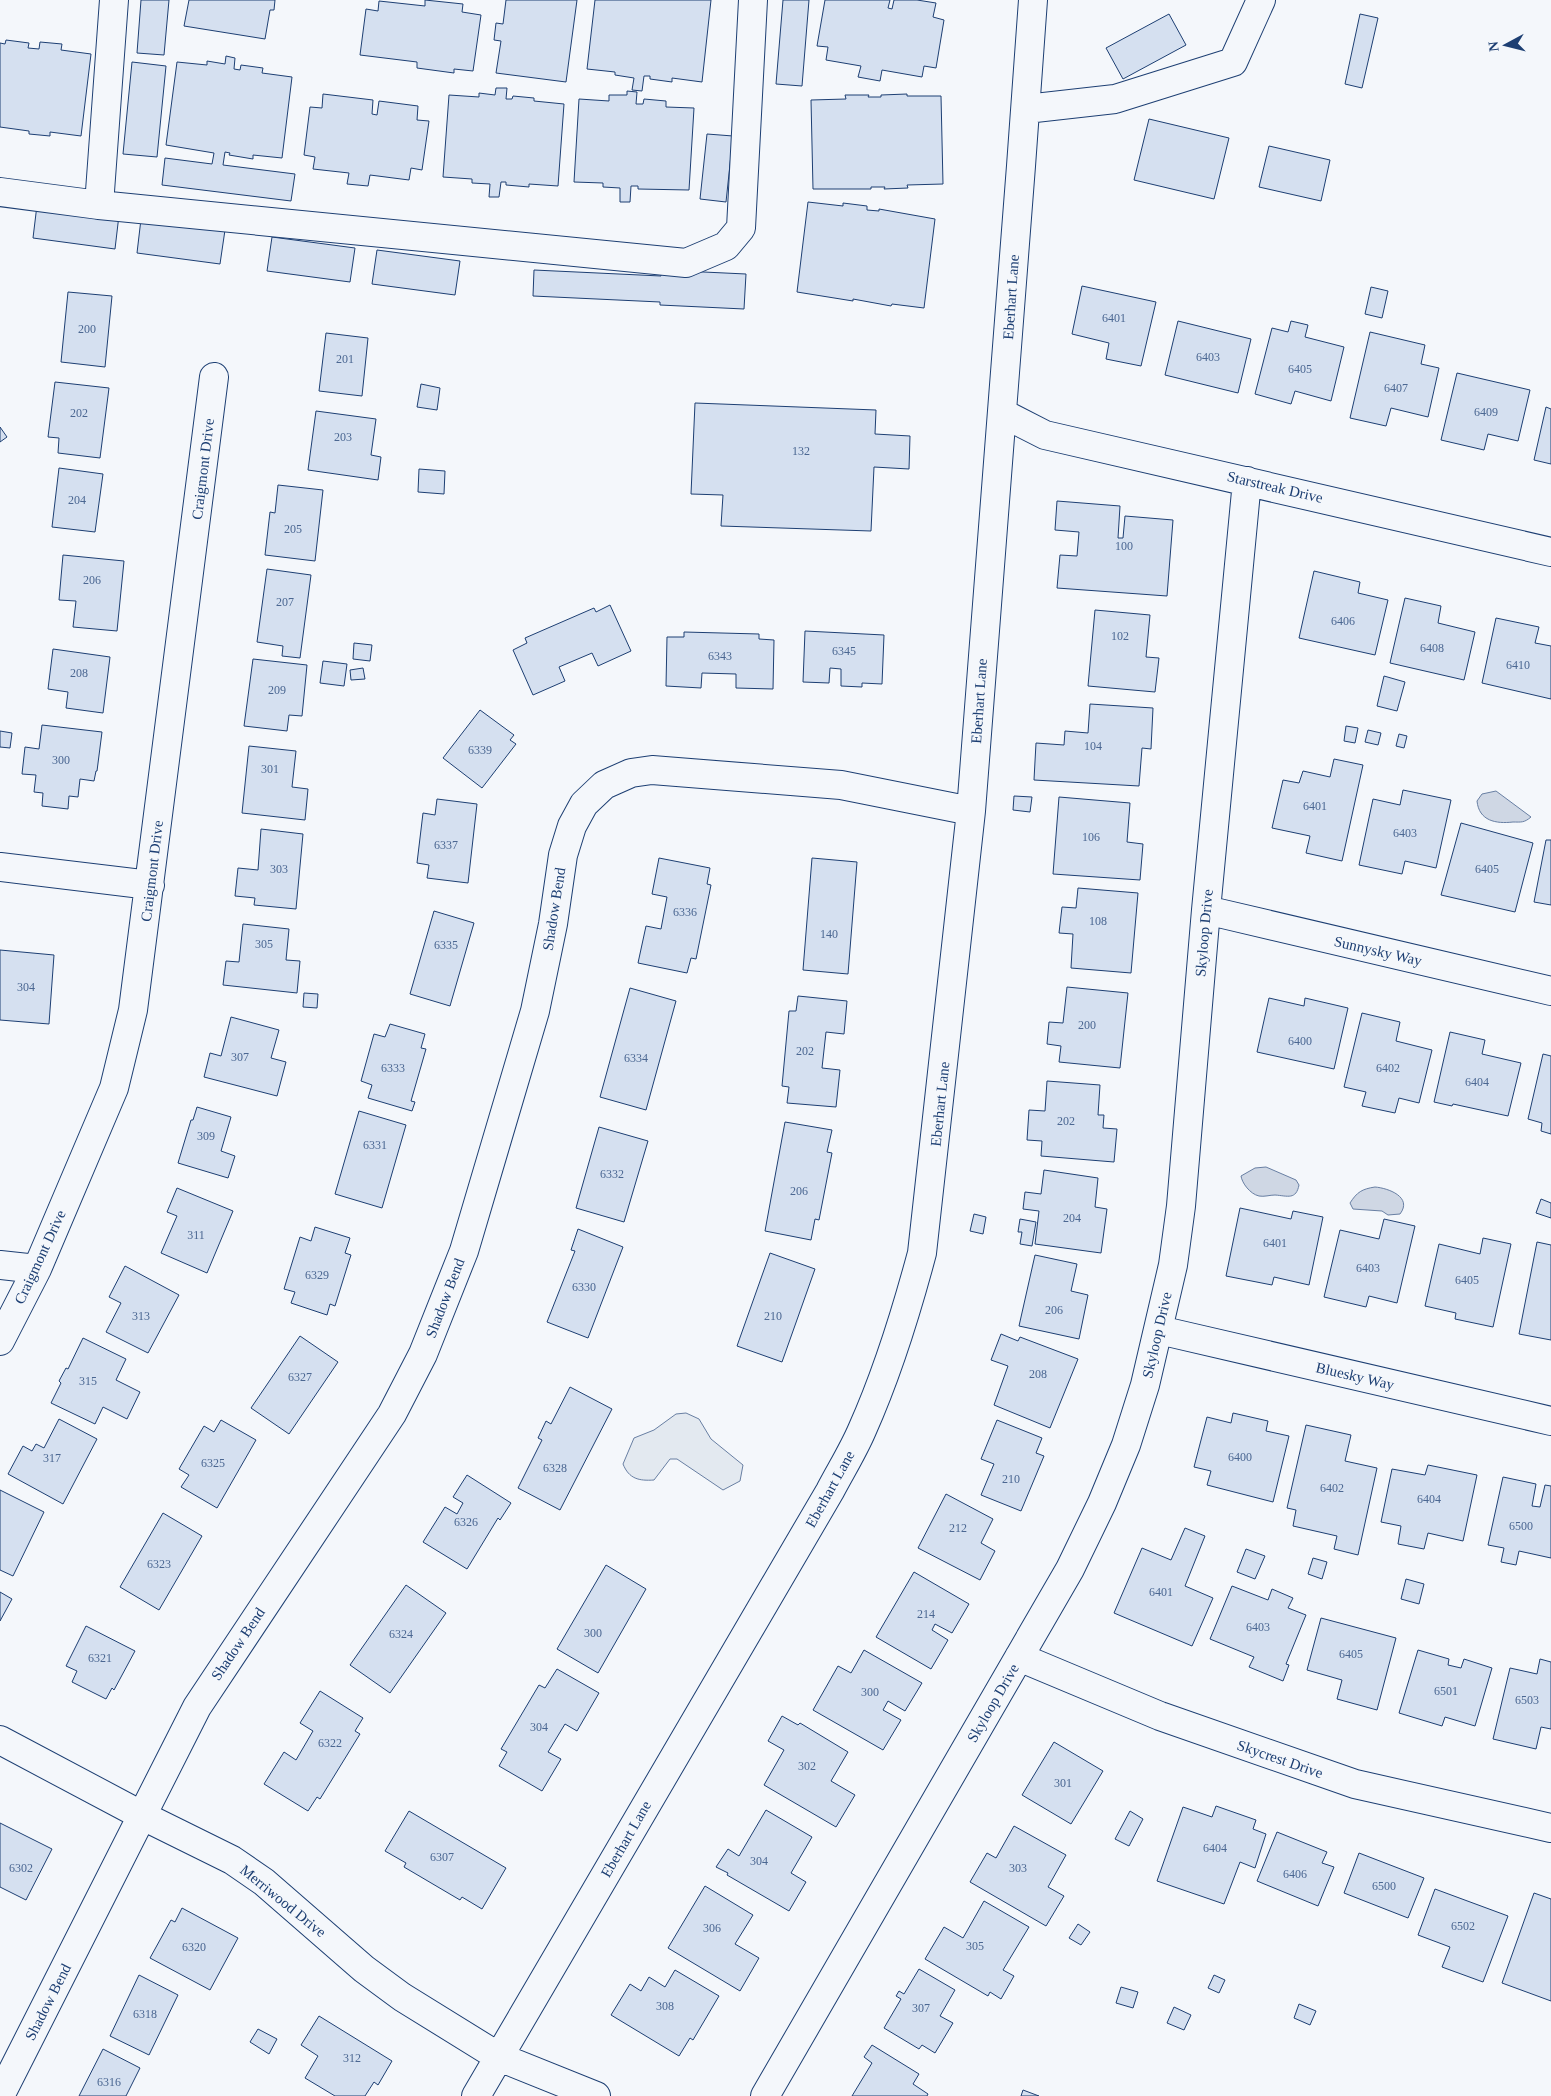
<svg xmlns="http://www.w3.org/2000/svg" width="1551" height="2096" viewBox="0 0 1551 2096" font-family="'Times New Roman',serif">
<style>
.green{fill:#e3e9f0;stroke:#687fa3}
.water{fill:#cfd7e4;stroke:#687fa3}
.building{fill:#d5e0f0;stroke:#1d3f73}
.lines{fill:none;stroke-linecap:round;stroke-linejoin:round}
.minor-casing{stroke:#1d3f73;stroke-width:30}
.minor{stroke:#f4f7fb;stroke-width:28}
.labels{text-anchor:middle;dominant-baseline:central;stroke-width:4;stroke-linejoin:round;paint-order:stroke}
.number-label{font-size:12px;fill:#4b6792}
.street-label{font-size:15px;fill:#1d3f73;stroke:#f4f7fb}
</style>
<rect width="100%" height="100%" fill="#f4f7fb"/>
<!-- green -->
<path class="green" d="M686,1413L699,1419L711,1439L743,1465L740,1481L723,1490L677,1459H670L654,1480C639,1481 629,1479 623,1464L634,1438L654,1430L676,1414Z"/>
<!-- water -->
<path class="water" d="M1496,791L1531,817C1524,823 1521,822 1513,822C1496,824 1479,821 1477,801L1482,794Z
M1266,1167L1296,1180L1299,1185C1296,1200 1288,1196 1275,1195C1270,1195 1264,1197 1259,1196C1250,1194 1242,1183 1241,1176L1255,1168Z
M1375,1187C1388,1188 1413,1197 1400,1214L1388,1215L1382,1211L1353,1209L1350,1203C1357,1192 1362,1189 1375,1187Z"/>
<!-- building -->
<path class="building" d="M141,0H169L164,55L137,53Z
M189,0H275L274,10H270L265,39L184,26Z
M425,0L463,4L462,12L481,15L473,71L454,69V73L417,68V62L360,55L366,9L378,11L379,1L425,6Z
M506,0H577L566,82L496,73L501,41L494,40L496,23L503,24Z
M595,0H711L702,82L672,78V82L650,79V76H644L642,91L632,90L634,78L615,75V72L587,69Z
M783,0H809L802,86L776,84Z
M825,0H890L888,8L892,9L894,0H917L936,3L933,17L944,20L936,68L924,66L922,77L882,70L880,81L858,77L861,66L826,60L828,47L817,46Z
M1169,14L1186,45L1123,79L1106,48Z
M1360,14L1378,18L1362,88L1345,84Z
M6,40L29,43L28,48L39,49L40,42L62,44L61,50L91,54L81,136L50,132V136L29,134V131L0,127V43L5,44Z
M226,56L235,58L234,69L240,70L241,65L263,68L262,73L292,77L282,158L253,155V159L229,155L230,153L225,152L223,165L295,174L291,201L162,185L165,158L212,164L214,153L166,145L177,62L207,65V61L225,64Z
M132,62L166,66L157,157L123,154Z
M496,88H507L506,99H512L513,96L534,98V101L564,104L558,186L529,184V187L506,185V182H501L499,197H489L490,184L472,183V179L443,177L449,95L479,97V93L495,95Z
M627,91L637,92L636,104H643L644,99L666,101V107L694,108L689,190L638,189V186H631L630,202H620V188L603,187V183L574,182L579,99L609,101V95H627Z
M323,94L373,100L372,114L377,115L379,101L418,106L417,120L429,121L422,170L411,168L409,180L370,175L368,186L347,184L349,173L313,169L315,157L304,155L310,107L322,108Z
M907,94V96H941L943,184L907,185L908,188L884,189L885,187H871V189H813L811,100L846,99L845,95H869L868,97H881V95Z
M1149,119L1229,138L1214,199L1134,180Z
M707,134L733,136L726,202L700,199Z
M1269,146L1330,160L1321,201L1259,187Z
M808,202L843,206V203L867,206V210L879,211V209L935,219L924,308L892,304L891,306L853,299V301L797,292Z
M37,205L119,215L115,249L33,238Z
M141,219L225,230L220,264L137,253Z
M272,237L355,248L350,282L267,271Z
M377,250L460,261L455,295L372,284Z
M534,270L661,276V270L746,274L744,309L660,305V302L533,296Z
M1082,286L1156,302L1141,366L1106,359L1109,343L1072,334Z
M1371,287L1388,291L1382,318L1365,314Z
M68,292L112,296L105,367L61,362Z
M1178,321L1251,339L1238,393L1165,375Z
M1291,321L1308,325L1305,337L1344,347L1331,401L1295,391L1291,404L1255,394L1272,328L1288,332Z
M1370,332L1425,345L1421,364L1439,368L1428,417L1391,408L1386,426L1350,418Z
M326,333L368,338L362,396L319,391Z
M1457,373L1530,390L1518,441L1488,434L1484,450L1441,440Z
M55,382L109,388L100,458L58,453L59,438L48,437Z
M421,384L440,388L437,410L417,407Z
M695,403L876,410L875,434L910,436L909,469L874,467L871,531L721,526L723,495L691,494Z
M1546,407L1551,409V464L1534,460Z
M316,411L376,419L371,455L381,457L378,480L308,470Z
M0,427L7,437L0,442Z
M59,468L103,474L95,532L52,527Z
M419,469L445,471L444,494L418,492Z
M278,485L323,490L315,561L265,555L270,512L275,513Z
M1057,501L1120,506L1118,538H1123L1125,516L1173,520L1167,596L1057,588L1060,555L1077,556L1079,532L1055,530Z
M63,555L124,561L117,631L73,627L76,601L59,600Z
M267,569L311,575L300,658L282,656L283,646L257,642Z
M1314,571L1360,582L1358,593L1388,600L1375,655L1299,638Z
M1405,598L1441,606L1438,623L1475,632L1464,680L1390,663Z
M610,605L631,651L598,666L592,653L559,667L565,681L533,695L513,650L527,643L525,638L594,608L596,612Z
M1095,610L1150,615L1146,657L1159,658L1155,692L1088,686Z
M1496,618L1539,627L1535,643L1551,646V699L1482,683Z
M805,631L884,635L882,684L862,683V687L841,686V669L830,668L829,683L803,682Z
M684,632L759,634V639L774,640L773,689L736,688V674L702,673L701,688L666,686L667,637H684Z
M354,643L372,645L370,661L353,659Z
M53,649L110,657L103,713L66,708L68,692L48,689Z
M253,659L307,665L302,716L289,715L287,731L244,726Z
M323,661L347,664L344,686L320,683Z
M363,668L365,679L351,680L350,670Z
M1384,676L1405,682L1397,711L1377,706Z
M1090,704L1153,708L1151,749L1142,748L1139,786L1034,780L1036,743L1064,745L1065,731L1088,733Z
M480,710L514,735L510,740L516,744L482,788L443,758Z
M42,725L102,732L97,771H96L94,781L80,779L78,797L69,796L68,809L42,806L43,793L34,792L36,775L22,774L25,747L39,749Z
M1346,726L1358,728L1355,743L1344,741Z
M1368,730L1381,733L1378,745L1365,742Z
M0,731L12,733L10,748L0,747Z
M1399,734L1407,736L1404,748L1396,746Z
M249,746L296,751L292,787L308,789L305,820L242,813Z
M1334,759L1363,765L1342,861L1306,853L1310,836L1272,828L1283,780L1299,783L1303,771L1330,777Z
M1403,790L1451,800L1436,868L1405,861L1402,874L1359,865L1373,799L1400,805Z
M1014,796L1032,797L1030,812L1013,810Z
M1059,797L1130,803L1127,842L1143,844L1140,880L1053,874Z
M437,799L477,804L468,883L427,878L429,865L417,863L423,813L435,815Z
M1461,823L1533,843L1515,912L1441,895Z
M261,829L303,834L296,909L254,905L255,898L235,896L238,868L258,870Z
M1546,840H1551V905L1534,902Z
M659,858L710,868L707,884L711,885L696,959L691,958L687,973L638,963L646,926L661,929L667,897L652,894Z
M812,858L857,862L848,974L803,970Z
M1078,888L1138,893L1131,973L1071,968L1073,934L1059,933L1062,907L1076,908Z
M434,911L474,923L450,1006L410,994Z
M243,924L289,929L286,960L300,961L297,993L223,985L226,961L239,962Z
M0,950L54,955L49,1024L0,1020Z
M1067,987L1128,993L1120,1068L1059,1062L1061,1046L1047,1044L1049,1022L1063,1023Z
M630,988L676,1001L646,1110L600,1097Z
M304,993L318,994L317,1008L303,1007Z
M798,996L847,1001L844,1034L826,1032L822,1068L840,1070L836,1107L787,1103L789,1087L782,1086L789,1011H796Z
M1269,998L1304,1006L1305,998L1348,1008L1334,1069L1257,1052Z
M1362,1013L1400,1022L1396,1041L1432,1050L1419,1103L1399,1098L1395,1113L1362,1106L1366,1092L1344,1087Z
M231,1017L279,1030L271,1058L286,1062L277,1096L204,1077L210,1053L221,1056Z
M390,1024L425,1034L421,1048L426,1049L411,1101L415,1102L412,1111L368,1098L372,1085L361,1081L374,1034L385,1037Z
M1450,1032L1485,1040L1482,1054L1521,1063L1508,1116L1453,1104L1452,1106L1434,1102Z
M1543,1054L1551,1056V1134L1541,1131L1542,1123L1528,1119Z
M1047,1081L1100,1085L1098,1115H1104L1103,1128L1117,1129L1114,1162L1041,1156L1042,1141L1027,1140L1029,1110L1045,1111Z
M197,1107L231,1117L221,1151L235,1156L228,1178L178,1163L191,1120H193Z
M359,1111L406,1125L382,1208L335,1194Z
M785,1122L832,1130L827,1152L832,1153L819,1220L815,1219L811,1240L765,1231Z
M599,1127L648,1141L624,1222L576,1208Z
M1044,1170L1098,1178L1095,1207L1107,1209L1101,1253L1035,1244L1039,1211L1023,1209L1025,1192L1041,1194Z
M177,1188L233,1211L207,1273L161,1253L177,1216L167,1212Z
M1541,1199L1551,1203V1218L1536,1213Z
M1240,1208L1291,1219L1293,1211L1323,1217L1309,1285L1274,1277L1272,1285L1226,1276Z
M974,1214L986,1217L983,1234L970,1231Z
M1020,1219L1036,1222L1032,1246L1020,1244L1022,1232H1018Z
M1384,1219L1415,1226L1397,1303L1369,1296L1366,1307L1324,1297L1340,1230L1379,1239Z
M315,1227L350,1238L345,1253L351,1255L349,1261L335,1306L330,1304L327,1315L291,1303L295,1292L284,1289L300,1237L311,1241Z
M578,1229L623,1247L588,1338L547,1322L575,1251L571,1250Z
M1483,1238L1511,1244L1493,1327L1455,1319L1456,1313L1425,1306L1439,1244L1480,1254Z
M1537,1242L1551,1245V1340L1519,1334Z
M770,1253L815,1269L782,1362L737,1346Z
M1035,1255L1077,1264L1071,1291L1088,1295L1079,1339L1019,1326Z
M125,1266L179,1295L148,1353L106,1332L121,1303L109,1297Z
M1001,1334L1018,1341L1020,1337L1078,1359L1050,1428L994,1405L1008,1366L991,1360Z
M300,1336L338,1362L289,1434L251,1408Z
M83,1338L126,1359L116,1380L140,1392L127,1419L103,1407L95,1424L51,1403L61,1383L59,1381L66,1368L68,1369Z
M570,1387L612,1409L560,1510L518,1488L542,1440L538,1438L546,1421L551,1424Z
M1233,1413L1268,1421L1266,1431L1289,1436L1273,1502L1207,1485L1211,1471L1194,1467L1207,1417L1231,1423Z
M59,1419L97,1439L63,1504L8,1474L23,1446L32,1451L36,1444L44,1448Z
M221,1420L256,1440L217,1508L181,1487L189,1475L179,1469L204,1426L214,1432Z
M997,1420L1042,1438L1036,1453L1044,1456L1021,1511L981,1495L994,1464L981,1459Z
M1306,1425L1351,1435L1345,1461L1377,1468L1358,1555L1334,1549L1337,1536L1293,1526L1296,1510L1287,1508Z
M1428,1465L1477,1475L1463,1541L1428,1533L1424,1549L1398,1544L1401,1526L1381,1522L1392,1469L1425,1475Z
M467,1475L511,1503L500,1520L498,1518L467,1569L423,1542L445,1507L457,1514L463,1503L453,1497Z
M1503,1477L1536,1484L1532,1506L1540,1507L1545,1485L1551,1486V1558L1519,1551L1516,1565L1501,1562L1504,1548L1488,1545Z
M0,1490L44,1512L13,1576L0,1570Z
M946,1494L993,1519L981,1543L995,1551L980,1580L918,1548Z
M163,1513L202,1536L159,1610L120,1587Z
M1185,1528L1205,1536L1185,1586L1213,1598L1192,1646L1114,1613L1142,1548L1171,1560Z
M1246,1549L1265,1556L1255,1579L1237,1572Z
M1313,1558L1327,1562L1322,1579L1308,1574Z
M606,1565L646,1589L598,1673L557,1649Z
M914,1572L969,1604L952,1633L935,1624L932,1630L948,1640L931,1669L876,1637Z
M1406,1579L1424,1584L1419,1604L1401,1599Z
M406,1585L446,1613L390,1693L350,1665Z
M1232,1586L1268,1600L1272,1589L1293,1598L1288,1608L1306,1615L1286,1664L1289,1665L1283,1681L1249,1667L1254,1657L1210,1639Z
M0,1592L12,1599L0,1621Z
M1321,1618L1396,1638L1377,1710L1337,1699L1342,1680L1307,1670Z
M86,1626L135,1651L114,1690L112,1688L106,1699L72,1682L77,1671L66,1666Z
M864,1650L922,1683L905,1711L888,1701L883,1710L901,1720L883,1750L813,1710L838,1666L851,1673Z
M1418,1650L1449,1659L1448,1665L1461,1668L1464,1659L1492,1668L1475,1726L1445,1717L1442,1726L1399,1713Z
M1540,1659L1551,1662V1729L1541,1727L1536,1749L1493,1739L1510,1668L1537,1674Z
M557,1669L599,1693L577,1731L565,1724L548,1752L561,1759L542,1791L499,1766L507,1752L501,1749L539,1685L545,1688Z
M320,1691L363,1718L355,1731L360,1734L320,1799L317,1797L308,1811L264,1784L284,1752L296,1760L313,1731L300,1723Z
M782,1716L798,1725L800,1723L848,1752L831,1781L855,1795L836,1827L764,1785L784,1750L768,1741Z
M1054,1742L1103,1771L1071,1824L1022,1795Z
M1216,1806L1256,1820L1253,1829L1266,1834L1255,1868L1240,1862L1224,1904L1157,1881L1183,1807L1212,1817Z
M766,1810L812,1837L791,1873L806,1882L789,1911L727,1875L728,1873L716,1867L728,1849L739,1856Z
M409,1811L506,1868L482,1909L462,1897L460,1900L404,1867L406,1863L385,1851Z
M1130,1811L1143,1819L1129,1846L1115,1839Z
M0,1823L52,1849L26,1900L0,1887Z
M1014,1826L1066,1855L1048,1887L1064,1896L1046,1926L970,1882L987,1853L996,1858Z
M1277,1832L1327,1852L1322,1863L1334,1867L1318,1906L1257,1881Z
M1359,1853L1424,1878L1408,1918L1344,1893Z
M705,1886L753,1915L735,1944L759,1958L740,1991L668,1948Z
M1435,1889L1508,1916L1483,1982L1442,1967L1450,1947L1418,1935Z
M1534,1893L1551,1899V2001L1502,1983Z
M984,1901L1029,1927L1003,1970L1014,1976L1001,1999L990,1992L988,1996L925,1959L944,1927L963,1938Z
M182,1908L238,1938L210,1990L150,1958L171,1920L175,1922Z
M1078,1924L1090,1932L1081,1945L1069,1938Z
M919,1969L955,1990L940,2016L953,2023L935,2053L922,2045L919,2049L884,2028L901,1999L896,1996L899,1991L904,1994Z
M675,1970L719,1996L693,2040L690,2038L679,2056L611,2015L630,1984L641,1991L649,1977L665,1987Z
M139,1975L178,1995L149,2055L110,2036Z
M1214,1975L1225,1980L1219,1993L1208,1988Z
M1121,1987L1138,1992L1133,2008L1116,2003Z
M1299,2004L1316,2011L1310,2025L1294,2018Z
M1174,2007L1191,2015L1184,2030L1167,2023Z
M319,2016L392,2061L378,2085L374,2082L365,2096H335L305,2078L318,2056L301,2045Z
M258,2029L277,2039L269,2054L250,2042Z
M872,2045L919,2074L913,2084L928,2094L927,2096H852L872,2063L864,2057Z
M103,2049L140,2068L126,2096H79Z
M1023,2090L1039,2096H1021Z"/>
<g class="lines">
<defs>
<path id="minor" d="M114,0L99,205L686,263L726,246L741,228L753,0
M1026,109L1115,99L1233,62L1261,0
M0,192L99,205
M1002,413L1045,435L1551,552
M0,867L150,885
M1206,910L1551,991
M0,1265L37,1269
M1159,1330L1551,1421
M0,1341L37,1269L114,1088L133,1010L214,377
M1019,1657L1160,1716L1355,1784L1551,1828
M0,1740L143,1816L232,1860L264,1882L364,1969L402,1997L499,2057L596,2096
M0,2096L197,1707L392,1414L423,1354L464,1251L535,1011L553,924L563,855L572,826L584,804L604,785L631,773L652,770L841,785L971,811
M476,2096L830,1491C841,1470 853,1451 862,1430C888,1372 906,1313 922,1253L971,811L1021,166L1033,0
M765,2096L1070,1569L1102,1503L1126,1445L1145,1385L1173,1265L1181,1206L1206,910L1247,481"/>
</defs>
<!-- minor casing -->
<use href="#minor" class="minor-casing"/>
<!-- minor -->
<use href="#minor" class="minor"/>
</g>
<g class="labels">
<!-- number labels -->
<g class="number-label">
<text x="1114" y="318">6401</text>
<text x="87" y="329">200</text>
<text x="1208" y="357">6403</text>
<text x="345" y="359">201</text>
<text x="1300" y="369">6405</text>
<text x="1396" y="388">6407</text>
<text x="1486" y="412">6409</text>
<text x="79" y="413">202</text>
<text x="343" y="437">203</text>
<text x="801" y="451">132</text>
<text x="77" y="500">204</text>
<text x="293" y="529">205</text>
<text x="1124" y="546">100</text>
<text x="92" y="580">206</text>
<text x="285" y="602">207</text>
<text x="1343" y="621">6406</text>
<text x="1120" y="636">102</text>
<text x="1432" y="648">6408</text>
<text x="844" y="651">6345</text>
<text x="720" y="656">6343</text>
<text x="1518" y="665">6410</text>
<text x="79" y="673">208</text>
<text x="277" y="690">209</text>
<text x="1093" y="746">104</text>
<text x="480" y="750">6339</text>
<text x="61" y="760">300</text>
<text x="270" y="769">301</text>
<text x="1315" y="806">6401</text>
<text x="1405" y="833">6403</text>
<text x="1091" y="837">106</text>
<text x="446" y="845">6337</text>
<text x="279" y="869">303</text>
<text x="1487" y="869">6405</text>
<text x="685" y="912">6336</text>
<text x="1098" y="921">108</text>
<text x="829" y="934">140</text>
<text x="264" y="944">305</text>
<text x="446" y="945">6335</text>
<text x="26" y="987">304</text>
<text x="1087" y="1025">200</text>
<text x="1300" y="1041">6400</text>
<text x="805" y="1051">202</text>
<text x="240" y="1057">307</text>
<text x="636" y="1058">6334</text>
<text x="393" y="1068">6333</text>
<text x="1388" y="1068">6402</text>
<text x="1477" y="1082">6404</text>
<text x="1066" y="1121">202</text>
<text x="206" y="1136">309</text>
<text x="375" y="1145">6331</text>
<text x="612" y="1174">6332</text>
<text x="799" y="1191">206</text>
<text x="1072" y="1218">204</text>
<text x="196" y="1235">311</text>
<text x="1275" y="1243">6401</text>
<text x="1368" y="1268">6403</text>
<text x="317" y="1275">6329</text>
<text x="1467" y="1280">6405</text>
<text x="584" y="1287">6330</text>
<text x="1054" y="1310">206</text>
<text x="141" y="1316">313</text>
<text x="773" y="1316">210</text>
<text x="1038" y="1374">208</text>
<text x="300" y="1377">6327</text>
<text x="88" y="1381">315</text>
<text x="1240" y="1457">6400</text>
<text x="52" y="1458">317</text>
<text x="213" y="1463">6325</text>
<text x="555" y="1468">6328</text>
<text x="1011" y="1479">210</text>
<text x="1332" y="1488">6402</text>
<text x="1429" y="1499">6404</text>
<text x="466" y="1522">6326</text>
<text x="1521" y="1526">6500</text>
<text x="958" y="1528">212</text>
<text x="159" y="1564">6323</text>
<text x="1161" y="1592">6401</text>
<text x="926" y="1614">214</text>
<text x="1258" y="1627">6403</text>
<text x="593" y="1633">300</text>
<text x="401" y="1634">6324</text>
<text x="1351" y="1654">6405</text>
<text x="100" y="1658">6321</text>
<text x="1446" y="1691">6501</text>
<text x="870" y="1692">300</text>
<text x="1527" y="1700">6503</text>
<text x="539" y="1727">304</text>
<text x="330" y="1743">6322</text>
<text x="807" y="1766">302</text>
<text x="1063" y="1783">301</text>
<text x="1215" y="1848">6404</text>
<text x="442" y="1857">6307</text>
<text x="759" y="1861">304</text>
<text x="21" y="1868">6302</text>
<text x="1018" y="1868">303</text>
<text x="1295" y="1874">6406</text>
<text x="1384" y="1886">6500</text>
<text x="1463" y="1926">6502</text>
<text x="712" y="1928">306</text>
<text x="975" y="1946">305</text>
<text x="194" y="1947">6320</text>
<text x="665" y="2006">308</text>
<text x="921" y="2008">307</text>
<text x="145" y="2014">6318</text>
<text x="352" y="2058">312</text>
<text x="109" y="2082">6316</text>
</g>
<!-- street labels -->
<g class="street-label">
<text transform="translate(1011 297) rotate(-86)">Eberhart Lane</text>
<text transform="translate(203 469) rotate(-83)">Craigmont Drive</text>
<text transform="translate(1275 487) rotate(13)">Starstreak Drive</text>
<text transform="translate(979 701) rotate(-86)">Eberhart Lane</text>
<text transform="translate(152 871) rotate(-83)">Craigmont Drive</text>
<text transform="translate(554 909) rotate(-81)">Shadow Bend</text>
<text transform="translate(1204 933) rotate(-85)">Skyloop Drive</text>
<text transform="translate(1378 951) rotate(13)">Sunnysky Way</text>
<text transform="translate(940 1104) rotate(-84)">Eberhart Lane</text>
<text transform="translate(40 1257) rotate(-65)">Craigmont Drive</text>
<text transform="translate(445 1298) rotate(-69)">Shadow Bend</text>
<text transform="translate(1157 1335) rotate(-77)">Skyloop Drive</text>
<text transform="translate(1355 1376) rotate(13)">Bluesky Way</text>
<text transform="translate(830 1489) rotate(-61)">Eberhart Lane</text>
<text transform="translate(238 1644) rotate(-56)">Shadow Bend</text>
<text transform="translate(993 1703) rotate(-60)">Skyloop Drive</text>
<text transform="translate(1280 1759) rotate(19)">Skycrest Drive</text>
<text transform="translate(626 1839) rotate(-60)">Eberhart Lane</text>
<text transform="translate(283 1901) rotate(39)">Merriwood Drive</text>
<text transform="translate(48 2002) rotate(-63)">Shadow Bend</text>
</g>
</g>
<!-- north arrow -->
<g transform="translate(1506 45) rotate(263)" stroke="#f4f7fb" stroke-width="4" paint-order="stroke">
<path d="M0-4L9 19L0 12L-9 19Z" fill="#1d3f73"/>
<text y="-8" font-size="14" font-weight="bold" text-anchor="middle" fill="#1d3f73">N</text>
</g>
</svg>
